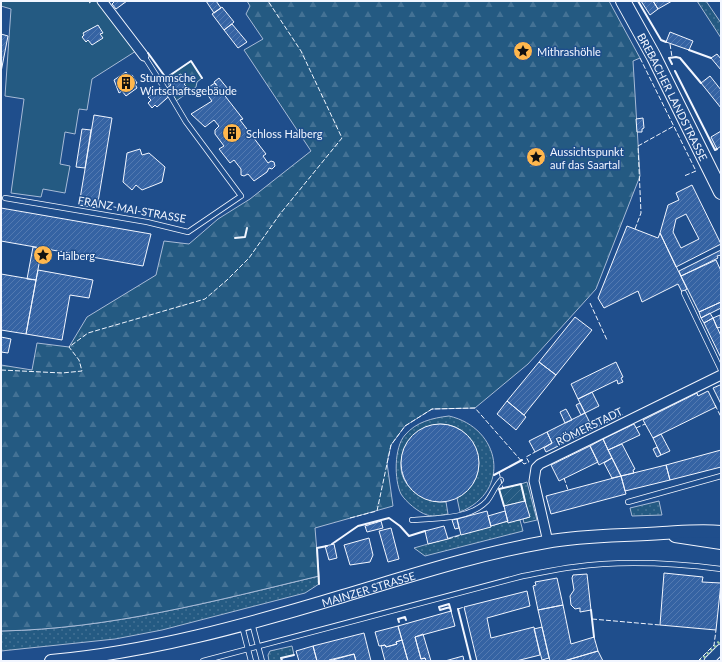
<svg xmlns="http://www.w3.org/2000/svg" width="722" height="662" viewBox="0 0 722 662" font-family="Lato,sans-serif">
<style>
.grass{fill:url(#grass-dots);stroke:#a8bbd7}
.forest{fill:url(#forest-firs);stroke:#a8bbd7}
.park{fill:#245a82;stroke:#a8bbd7}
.garden{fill:url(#garden-furrows);stroke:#a8bbd7}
.building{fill:url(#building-hatch);stroke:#f2f6ff;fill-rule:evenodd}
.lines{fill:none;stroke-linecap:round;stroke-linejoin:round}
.service-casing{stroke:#f2f6ff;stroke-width:6}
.minor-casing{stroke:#f2f6ff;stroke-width:11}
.secondary-casing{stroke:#f2f6ff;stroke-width:14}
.primary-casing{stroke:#f2f6ff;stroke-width:16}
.service{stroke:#1f4e8c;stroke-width:4.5}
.minor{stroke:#1f4e8c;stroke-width:9}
.secondary{stroke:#1f4e8c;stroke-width:12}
.primary{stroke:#1f4e8c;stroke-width:14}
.hedge{stroke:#97c8a6;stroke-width:3;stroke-dasharray:2 3;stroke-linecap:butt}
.fence{stroke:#f2f6ff;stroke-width:1;stroke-dasharray:5 2;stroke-linecap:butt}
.wall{stroke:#f2f6ff;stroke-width:2}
.labels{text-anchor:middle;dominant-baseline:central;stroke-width:3;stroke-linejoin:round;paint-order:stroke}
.poi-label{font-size:11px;fill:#f2f6ff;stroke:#1f4e8c;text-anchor:start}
.street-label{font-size:11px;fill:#f2f6ff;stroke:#1f4e8c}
</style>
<defs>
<pattern id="grass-dots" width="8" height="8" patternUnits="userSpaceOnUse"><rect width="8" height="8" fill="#245a82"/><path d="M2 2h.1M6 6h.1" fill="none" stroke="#447295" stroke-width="1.8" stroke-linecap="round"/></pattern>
<pattern id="forest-firs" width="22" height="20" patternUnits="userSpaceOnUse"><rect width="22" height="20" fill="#245a82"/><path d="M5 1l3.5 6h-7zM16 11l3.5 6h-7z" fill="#447295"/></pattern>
<pattern id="garden-furrows" width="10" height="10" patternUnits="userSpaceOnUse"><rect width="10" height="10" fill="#245a82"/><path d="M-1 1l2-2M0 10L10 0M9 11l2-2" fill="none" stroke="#447295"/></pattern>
<pattern id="building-hatch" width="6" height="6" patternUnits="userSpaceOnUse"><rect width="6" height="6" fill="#3563a3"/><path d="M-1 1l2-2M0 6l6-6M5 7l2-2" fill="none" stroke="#537ab1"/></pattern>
</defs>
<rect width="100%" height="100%" fill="#1f4e8c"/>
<!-- grass -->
<path class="grass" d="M697,1H706L721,23V38Z
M449,416C501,428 512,491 460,512L457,498C506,470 463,401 418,432C407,439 402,450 401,463C399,487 424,503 446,502L448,514C441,515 434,517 427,515C418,512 406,502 401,494C394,480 394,447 405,435C416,422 432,418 449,416Z
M527,482L537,520L524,523L523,519L529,517L521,484Z
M659,501L662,515L632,516L630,508Z
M520,520L523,531L425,556L414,548L508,521Z
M319,576V584L305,593L162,630L115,639L1,651V631C109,629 215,601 319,576Z
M292,646L294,655L282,658V661H269L268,655L270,651Z"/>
<!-- forest -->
<path class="forest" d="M247,1H609L640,58L633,61L640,176L596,289L528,364L475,408L432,409L405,426L391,445L387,463L393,506L315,528L319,576C215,601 109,629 1,631V365L32,370L37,343L69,347L87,317L156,275L164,241L189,244L218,219L250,199L311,151L244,50L263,39L246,14L250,6Z
M191,61L202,78L197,82L196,87L176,101L166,78Z"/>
<!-- park -->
<path class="park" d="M1,1H98L136,51L92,79L87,110L79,109L75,134L65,132L60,164L70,166L65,193L43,189L41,197L11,193L24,99L5,96L11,9L1,6Z"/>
<!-- garden -->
<path class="garden" d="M521,484L525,501L504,506L499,489Z"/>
<!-- building -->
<path class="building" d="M115,1H127L116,9L112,4Z
M206,1H216L221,8L214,13Z
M641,1H653L658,9L650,15Z
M653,1H672L658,9Z
M222,7L234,22L224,30L212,14Z
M232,24L247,42L238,48L224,30Z
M98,25L103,33L100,34L103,38L92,45L88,40L86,42L82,37L84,35L83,33Z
M670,32L693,41L689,50L666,42Z
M1,34L8,36L1,72Z
M717,54L721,59V70L711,58Z
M126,72L129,77L132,75L137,83L135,84L137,88L126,96L122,91L119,93L114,80Z
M181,74L188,81L184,84L186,86L177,93L175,91L157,107L155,105L152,108L148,103L151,100L148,97L158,90L160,93L171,85L168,81Z
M710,76L721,90V108L701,83Z
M219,78L228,89L222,94L214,82Z
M215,83L243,119L240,120L266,154L263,156L268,163L271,161L274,162L275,166L272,169L269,168L267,172L254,181L248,174L244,176L241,175V169L234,160L230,163L219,149L224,146L215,134V130L219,126L214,120L205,127L191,114L212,101L204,90Z
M94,115L112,118L97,208L79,205Z
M643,118L644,128L642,129V132H637L636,119Z
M82,129L91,130L85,168L76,167Z
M721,131V146L717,149L711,137Z
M140,149L142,155L149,153L165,167L162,182L142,190L136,185L132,190L123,182L127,153Z
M692,185L721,244L676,267L660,233L668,205L679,200L676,193ZM686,214L699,239L681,248L673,232L676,219Z
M1,208L151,234L143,266L1,241Z
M627,226L658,238L660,233L687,289L682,292L678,284L642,302L638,291L604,308L598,298Z
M33,247L42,248L36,280L27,279Z
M721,250V255L717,256L718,258L681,276L679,271Z
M716,260L721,271V302L699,312L681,276Z
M38,270L93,280L89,298L70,295L62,340L26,334Z
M1,274L36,280L26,334L1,330Z
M721,302V308L701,318L699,312Z
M710,313L713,318L704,323L701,318Z
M720,315L721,327L717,328L713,318Z
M575,317L592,330L556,375L539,362Z
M713,318L721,336V358L704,323Z
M1,337L11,339L8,353L1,352Z
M539,362L556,375L524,415L507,401Z
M616,362L623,377L621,378L623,382L618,384L617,380L578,399L571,384Z
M720,385H721V404L713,388Z
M708,391L716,407L653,438L643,420L697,393L698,396Z
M592,392L599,406L585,413L578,399Z
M507,401L526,417L516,430L497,414Z
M580,403L585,413L581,415L576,405Z
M566,409L572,420L565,423L560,412Z
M585,413L593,429L546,452L544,448L552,443L547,432Z
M634,424L640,435L608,450L603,439Z
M401 463a39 39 0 1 1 78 0a39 39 0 1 1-78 0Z
M547,432L552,443L535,452L529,441Z
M661,434L670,451L661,455L653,438Z
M603,439L612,458L599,465L590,446Z
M622,444L635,469L633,470L634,473L621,476L608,450Z
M590,446L598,462L559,481L551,465Z
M657,447L661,455L657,457L653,449Z
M721,450V467L670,480L666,465Z
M612,458L621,476L612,478L604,463Z
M666,465L670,480L625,491L621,476Z
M621,476L626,494L551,514L546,496Z
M525,501L530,517L508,523L504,506Z
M487,511L491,527L461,535L457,519Z
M505,511L508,521L491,526L488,516Z
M457,519L459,528L455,529L452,520Z
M381,521L383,528L367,532L365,526Z
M444,526L448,539L428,544L425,531Z
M391,528L399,559L388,562L379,531Z
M369,538L373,555L370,562L350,565L344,545Z
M334,544L337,558L329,560L325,546Z
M664,573L703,577L702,582L721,583L716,630L660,625Z
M587,574L591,610L580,612V608L575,609L571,605L570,596L574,590L572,578L573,575Z
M557,578L563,605L538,610L533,586L536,585L535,582Z
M527,591L530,606L487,618L491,638L534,627L540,655L516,661H477L464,607Z
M563,605L571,644L594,637L598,651L564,661H550L538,610Z
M451,611L455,626L415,637L421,659L425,658L426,661H408L398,626Z
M398,626L402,640L396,642L397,644L386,647L385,645L379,646L375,632Z
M542,627L549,658L542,660L534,629Z
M364,633L371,661H356L354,654L329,661H317L313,646Z
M423,634L431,661H426L425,658L421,659L415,637Z
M402,640L408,661H385L381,646L385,645L386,647L397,644L396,642Z
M313,646L317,661H299L296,651Z
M598,651L603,661H564Z
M354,654L356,661H329V660Z
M463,656L464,661H445Z"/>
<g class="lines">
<defs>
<path id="service" d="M144,56L165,89
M5,198L147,222L188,232L241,196L186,122L170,95
M684,293L721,370
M628,502L721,476
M412,520C435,518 469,520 487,501C492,495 495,486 501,480
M252,623L262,661
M242,626L251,661
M203,661L523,576C540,573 557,569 574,567C623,560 673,563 721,569"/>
<path id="minor" d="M102,1L144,56
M548,542L534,481L536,468L540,464L721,375
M709,661L721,649"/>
<g id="secondary">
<path d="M675,536L721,543"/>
<path id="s1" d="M51,661C150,652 247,625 343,596C410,576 477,554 546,542C585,535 624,536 663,533C682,532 701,530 721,532"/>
</g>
<g id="primary">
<path id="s2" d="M623,1L654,57L721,192"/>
</g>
</defs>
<!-- service casing -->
<use href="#service" class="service-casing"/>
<!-- minor casing -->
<use href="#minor" class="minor-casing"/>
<!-- secondary casing -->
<use href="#secondary" class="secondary-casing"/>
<!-- primary casing -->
<use href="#primary" class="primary-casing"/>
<!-- service -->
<use href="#service" class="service"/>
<!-- minor -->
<use href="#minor" class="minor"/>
<!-- secondary -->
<use href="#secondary" class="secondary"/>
<!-- primary -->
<use href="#primary" class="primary"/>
<!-- hedge -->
<path class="hedge" d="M700,661L721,640"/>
<!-- fence -->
<path class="fence" d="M89,3L92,1
M670,44L672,57
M640,58L696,171L684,176
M635,229L641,213L638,146L674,126
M590,303L607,340
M1,370L62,373L82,371L79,360L69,347L88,333L205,299L227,280L249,258L280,214L342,138L301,51L268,1
M715,405L721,417
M636,428L645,424
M593,429L624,414
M499,472L503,488
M564,478L568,490
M350,518L377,511L391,445L405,426L432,409L475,408L524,464L529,462L526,457L535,452
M448,539L461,535
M458,609L464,607
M592,619L660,625
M698,661L714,645L716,630"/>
<!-- wall -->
<path class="wall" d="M638,1L661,40L666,42
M689,50L711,58
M148,53L166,78L191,61L202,78
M672,64L669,58L676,57L680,58L701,83
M675,71L715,150L717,149
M235,238L245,237L247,228
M494,475L522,460
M504,506L499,489L521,484L525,501
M332,544L358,526L389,518L400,526L409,536L425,531
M319,584L317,548L327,546
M458,609L471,661
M440,610L439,607L449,604L451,611
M440,610L450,607
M591,610L594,637
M399,622L398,619L405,617L406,620
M282,661L281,658L294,655"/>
</g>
<!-- icons -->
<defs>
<symbol id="sight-disc" viewBox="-11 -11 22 22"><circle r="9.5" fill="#ffb74d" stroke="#1f4e8c"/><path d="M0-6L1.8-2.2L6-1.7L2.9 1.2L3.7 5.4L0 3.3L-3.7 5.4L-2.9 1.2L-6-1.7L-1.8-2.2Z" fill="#111"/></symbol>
<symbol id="building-disc" viewBox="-11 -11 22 22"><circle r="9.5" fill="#ffb74d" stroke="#1f4e8c"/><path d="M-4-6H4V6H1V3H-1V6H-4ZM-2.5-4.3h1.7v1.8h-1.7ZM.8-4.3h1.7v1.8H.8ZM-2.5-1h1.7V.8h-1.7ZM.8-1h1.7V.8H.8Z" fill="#111"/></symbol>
</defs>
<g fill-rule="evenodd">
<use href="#sight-disc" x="512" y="40" width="22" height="22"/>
<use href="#building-disc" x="115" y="72" width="22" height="22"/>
<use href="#building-disc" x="221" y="122" width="22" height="22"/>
<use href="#sight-disc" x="525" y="146" width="22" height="22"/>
<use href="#sight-disc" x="32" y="244" width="22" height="22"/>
</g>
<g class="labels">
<!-- poi labels -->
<g class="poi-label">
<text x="537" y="51">Mithrashöhle</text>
<text x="140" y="77">Stummsche<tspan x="140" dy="13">Wirtschaftsgebäude</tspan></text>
<text x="246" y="133">Schloss Halberg</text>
<text x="550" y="151">Aussichtspunkt<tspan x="550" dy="13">auf das Saartal</tspan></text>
<text x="57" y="255">Halberg</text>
</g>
<!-- street labels -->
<g class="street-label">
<text stroke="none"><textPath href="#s2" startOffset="108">BREBACHER LANDSTRASSE</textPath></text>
<text transform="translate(132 209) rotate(10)">FRANZ-MAI-STRASSE</text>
<text transform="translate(589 426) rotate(-26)">RÖMERSTADT</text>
<text stroke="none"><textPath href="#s1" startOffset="326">MAINZER STRASSE</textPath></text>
</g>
</g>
<!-- border -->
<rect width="722" height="662" fill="none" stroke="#f2f6ff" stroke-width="4"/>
</svg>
